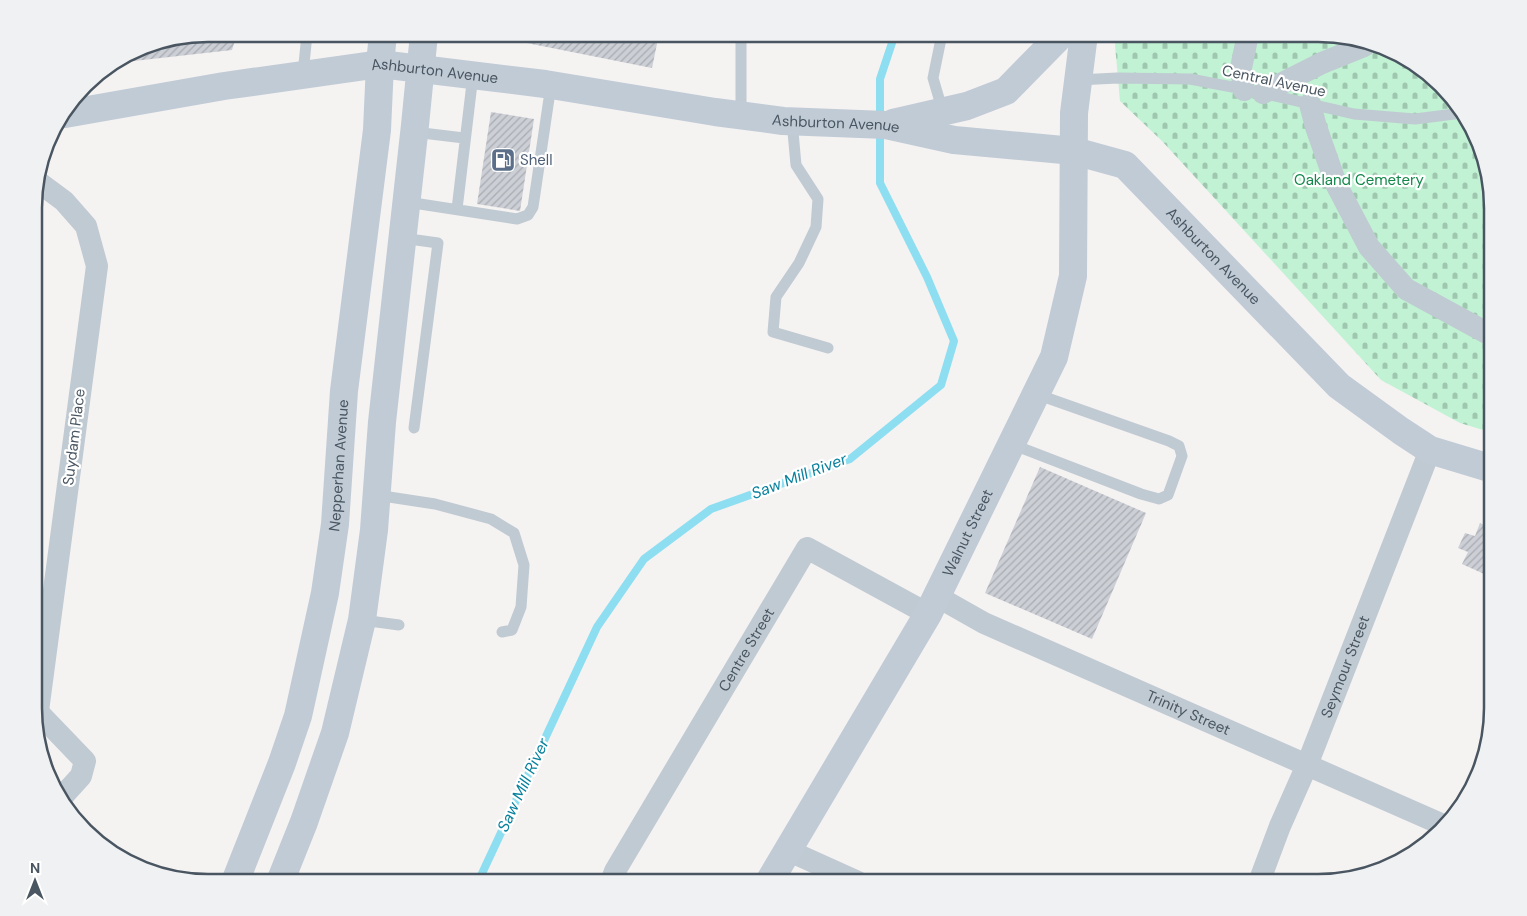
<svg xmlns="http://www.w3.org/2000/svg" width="1527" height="916" viewBox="0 0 1527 916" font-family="'DM Sans',sans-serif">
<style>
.cemetery{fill:url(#cemetery-stones)}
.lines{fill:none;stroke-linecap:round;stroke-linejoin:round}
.stream{stroke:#8ddef0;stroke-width:8}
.building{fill:url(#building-hatch)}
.lane{stroke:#c0cad2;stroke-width:11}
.street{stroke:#c0cad2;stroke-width:22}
.secondary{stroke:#c0cbd6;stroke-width:28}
.labels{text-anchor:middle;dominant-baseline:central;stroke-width:4.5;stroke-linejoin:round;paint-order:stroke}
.street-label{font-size:15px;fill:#495661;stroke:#fff}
.service-label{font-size:15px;fill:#4e5e75;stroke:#fff;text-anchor:start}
.park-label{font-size:15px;fill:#14884b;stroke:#fff}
.water-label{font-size:16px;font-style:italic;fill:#08819d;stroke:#fff}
.rim{fill:none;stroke:#495661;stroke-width:2.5}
</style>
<defs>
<pattern id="cemetery-stones" width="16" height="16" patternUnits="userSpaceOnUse" patternTransform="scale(1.25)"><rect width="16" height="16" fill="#c1f2d3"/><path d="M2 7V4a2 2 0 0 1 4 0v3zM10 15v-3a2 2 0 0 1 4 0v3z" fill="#9fc7af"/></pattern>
<pattern id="building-hatch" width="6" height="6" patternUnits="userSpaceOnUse" patternTransform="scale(1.25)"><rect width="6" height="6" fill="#cccfd5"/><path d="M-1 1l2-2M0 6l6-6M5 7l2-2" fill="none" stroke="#a8abb0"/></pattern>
</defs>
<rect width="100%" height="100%" fill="#f5f2f2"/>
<!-- cemetery -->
<path class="cemetery" d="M1117,34H1319L1406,57L1470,121L1493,197V433L1460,423L1381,380L1162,141L1120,101L1115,45Z"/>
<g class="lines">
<!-- stream -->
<path class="stream" d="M478,882L597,627L644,559L711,509L850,459L941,385L954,341L927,277L880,183V79L895,34"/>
</g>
<!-- building -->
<path class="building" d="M209,34H237L232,50L116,63L142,47Z
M482,34H659L652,68Z
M491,112L534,119L520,211L477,204Z
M1040,467L1146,513L1092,639L985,593Z
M1480,523L1493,529V578L1462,564L1468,552L1458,548L1465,533L1475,536Z"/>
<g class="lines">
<!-- lane -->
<path class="lane" d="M942,34L933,78L943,112
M303,74L307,34
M1078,80L1117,78L1190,79L1248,90
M1266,94L1354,114L1415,119L1462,113
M741,115V34
M792,121L796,165L818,199L816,227L799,263L776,297L773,332L828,348
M414,132L464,138
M407,202L517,219L528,215L533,207L551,85
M457,209L473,75
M402,238L438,243L414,428
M1011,444L1141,494L1159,499L1168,495L1182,456L1179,446L1169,441L1036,394
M376,495L435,504L491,519L514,533L524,565L521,607L512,630L502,632
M362,620L399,625"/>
<!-- street -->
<g class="street">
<path d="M1244,90L1241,68L1248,34"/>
<path d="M1263,93L1322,63L1364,46"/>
<path d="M1310,104L1316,127L1336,184L1369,247L1406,289L1487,333L1493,334"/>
<path d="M37,181L64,201L86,226L97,266L38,711"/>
<path id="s1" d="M938,597L984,623L1441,824"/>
<path d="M35,709L85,761L81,776L61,798"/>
<path d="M787,850L858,882"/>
<path id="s2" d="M611,882L615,871L807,548L928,614"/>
<path id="s3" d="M1259,882L1280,826L1307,765L1430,450"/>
</g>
<!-- secondary -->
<g class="secondary">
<path id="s4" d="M65,114L224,86L380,64L545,84L715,112L783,121L886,125L954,140L1074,151L1125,165L1339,386L1401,431L1430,450L1493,469"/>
<path d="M893,123L967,106L1006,91L1062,34"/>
<path id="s5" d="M235,882L282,763L298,716L325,593L335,524L344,391L377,130L380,64L383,34"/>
<path d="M280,882L304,822L335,733L362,620L374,530L382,422L415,125L424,34"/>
<path id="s6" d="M769,882L928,614L1054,357L1073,276L1074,113L1084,34"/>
</g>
</g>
<!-- icons -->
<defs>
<symbol id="fuel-square" viewBox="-11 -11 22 22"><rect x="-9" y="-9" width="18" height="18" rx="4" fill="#5c6f8a" stroke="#fff"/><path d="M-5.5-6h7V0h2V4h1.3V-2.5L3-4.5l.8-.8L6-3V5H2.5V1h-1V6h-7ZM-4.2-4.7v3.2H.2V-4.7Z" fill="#fff"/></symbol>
</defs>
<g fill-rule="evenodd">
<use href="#fuel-square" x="489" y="146" width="28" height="28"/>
</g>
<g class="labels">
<!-- street labels -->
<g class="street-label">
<text stroke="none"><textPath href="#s4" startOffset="374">Ashburton Avenue</textPath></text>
<text transform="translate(1274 81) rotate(12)">Central Avenue</text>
<text stroke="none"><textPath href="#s4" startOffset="779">Ashburton Avenue</textPath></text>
<text stroke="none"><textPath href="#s4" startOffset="1199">Ashburton Avenue</textPath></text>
<text transform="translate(74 437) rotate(-83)">Suydam Place</text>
<text stroke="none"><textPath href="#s5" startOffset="432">Nepperhan Avenue</textPath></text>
<text stroke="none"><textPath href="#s6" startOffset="402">Walnut Street</textPath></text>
<text stroke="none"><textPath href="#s2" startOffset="269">Centre Street</textPath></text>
<text stroke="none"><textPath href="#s3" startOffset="232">Seymour Street</textPath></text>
<text stroke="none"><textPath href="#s1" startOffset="276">Trinity Street</textPath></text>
</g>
<!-- service labels -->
<g class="service-label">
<text x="520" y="160">Shell</text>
</g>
<!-- park labels -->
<g class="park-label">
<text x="1359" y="180">Oakland Cemetery</text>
</g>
<!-- water labels -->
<g class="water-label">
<text transform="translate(799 476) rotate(-21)">Saw Mill River</text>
<text transform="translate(523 785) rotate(-65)">Saw Mill River</text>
</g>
</g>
<!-- crop -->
<path d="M0 0H1527V916H0ZM208 42H1318A166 166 0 0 1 1484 208V708A166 166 0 0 1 1318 874H208A166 166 0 0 1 42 708V208A166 166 0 0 1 208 42Z" fill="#f0f1f2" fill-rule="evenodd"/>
<path class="rim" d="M208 42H1318A166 166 0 0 1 1484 208V708A166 166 0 0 1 1318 874H208A166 166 0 0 1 42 708V208A166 166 0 0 1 208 42Z"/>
<!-- north arrow -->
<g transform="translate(35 881)" stroke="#ffffff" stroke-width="4" paint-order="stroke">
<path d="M0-4L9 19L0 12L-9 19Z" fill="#495661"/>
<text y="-8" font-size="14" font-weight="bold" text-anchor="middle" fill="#495661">N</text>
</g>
</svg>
